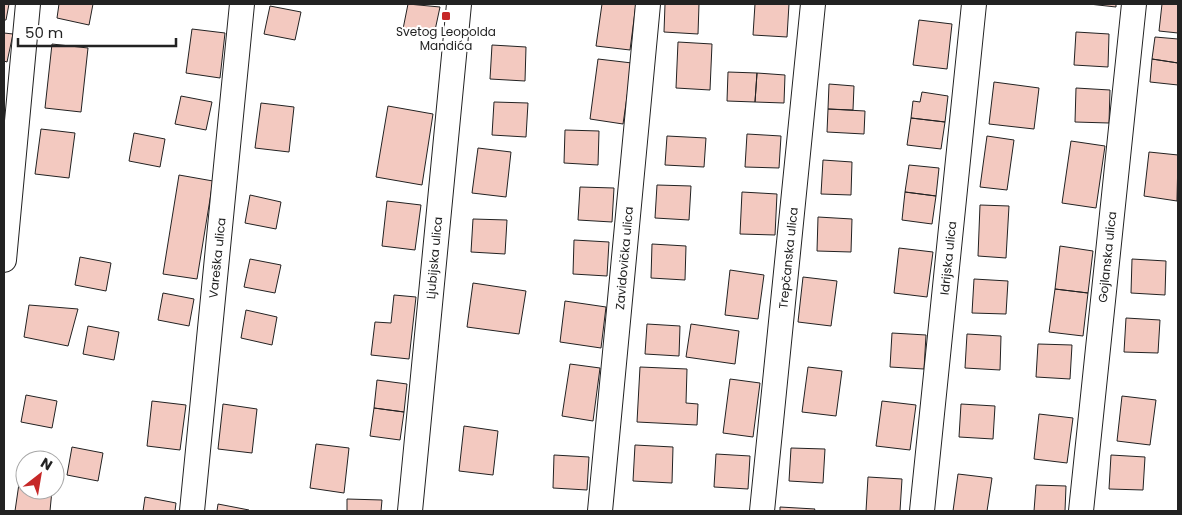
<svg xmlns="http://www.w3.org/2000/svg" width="1182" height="515" viewBox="0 0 1182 515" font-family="Poppins,sans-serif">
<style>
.building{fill:#f3c9c0;stroke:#222}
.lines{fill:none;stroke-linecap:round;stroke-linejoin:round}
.minor-casing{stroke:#222;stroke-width:26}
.minor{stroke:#fff;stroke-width:24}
.poi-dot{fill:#c62828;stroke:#fff;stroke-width:2}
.labels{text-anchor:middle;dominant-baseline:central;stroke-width:4;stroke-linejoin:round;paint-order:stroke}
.poi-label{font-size:12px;fill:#222;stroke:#fff}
.street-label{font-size:12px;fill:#222;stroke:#fff}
</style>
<rect width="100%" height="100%" fill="#fff"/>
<!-- building -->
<path class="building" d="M4,4H9L6,20H4Z
M59,4H93L89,25L57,18Z
M408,4L440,7L434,35L403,29Z
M602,4H636L630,50L596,46Z
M665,4H699L698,34L664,32Z
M755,4H789L787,37L753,35Z
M1089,4H1116V7Z
M1162,4H1178V33L1159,31Z
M270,6L301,12L295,40L264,34Z
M919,20L952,24L947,69L913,65Z
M192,29L225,33L220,78L186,73Z
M1076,32L1109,34L1108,67L1074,65Z
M4,33L13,34L7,62L4,61Z
M1155,37L1178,39V63L1152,59Z
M678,42L712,44L710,90L676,88Z
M52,44L88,48L81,112L45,108Z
M492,45L526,47L525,81L490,79Z
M598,59L632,63L623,124L590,119Z
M1152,59L1178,63V85L1150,82Z
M728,72L757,73L755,102L727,101Z
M757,73L785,75L784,103L755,102Z
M994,82L1039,88L1034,129L989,124Z
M829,84L854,86L853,110L828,109Z
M1076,88L1110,90L1109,123L1075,122Z
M922,92L948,96L945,122L911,118L913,101L920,102Z
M181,96L212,102L206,130L175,124Z
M494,102L528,103L526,137L492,135Z
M261,103L294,107L289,152L255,148Z
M388,106L433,114L422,185L376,177Z
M828,109L865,111L864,134L827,132Z
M911,118L945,122L941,149L907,145Z
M41,129L75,133L69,178L35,174Z
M565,130L599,131L598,165L564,163Z
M134,133L165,139L160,167L129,161Z
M747,134L781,136L779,168L745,167Z
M667,136L706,138L704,167L665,165Z
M987,136L1014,140L1007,190L980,187Z
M1071,141L1105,146L1096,208L1062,203Z
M478,148L511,152L506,197L472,193Z
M1149,152L1178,155L1177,201L1144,196Z
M823,160L852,162L851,195L821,194Z
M909,165L939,168L936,196L905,192Z
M179,175L213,181L197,279L163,274Z
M657,185L691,186L689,220L655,218Z
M580,187L614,188L612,222L578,220Z
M742,192L777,194L775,235L740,234Z
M905,192L936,196L932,224L902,220Z
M250,195L281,202L276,229L245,223Z
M387,201L421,205L415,250L382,246Z
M980,205L1009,206L1006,258L978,256Z
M818,217L852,219L851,252L817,251Z
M473,219L507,220L505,254L471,252Z
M574,240L609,242L607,276L573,274Z
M652,244L686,246L685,280L651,278Z
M1060,246L1093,251L1088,293L1055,289Z
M899,248L933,252L927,297L894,293Z
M80,257L111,263L106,291L75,285Z
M250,259L281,265L275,293L244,287Z
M1132,259L1166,261L1165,295L1131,293Z
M730,270L764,275L758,319L725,315Z
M803,277L837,281L831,326L798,322Z
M974,279L1008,281L1006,314L972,313Z
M473,283L526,291L519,334L467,327Z
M1055,289L1088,293L1083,336L1049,332Z
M163,293L194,299L189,326L158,320Z
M394,295L416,297L409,359L371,355L375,322L391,323Z
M565,301L606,307L601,348L560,342Z
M29,305L78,309L68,346L24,337Z
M246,310L277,317L272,345L241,338Z
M1126,318L1160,320L1158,353L1124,352Z
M647,324L680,326L679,356L645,354Z
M691,324L739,331L735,364L686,357Z
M88,326L119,332L114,360L83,354Z
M892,333L926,335L924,369L890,367Z
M967,334L1001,336L1000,370L965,368Z
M1038,344L1072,345L1070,379L1036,377Z
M570,364L600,368L593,421L562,416Z
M640,367L687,369L686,403L698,404L697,425L637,422Z
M808,367L842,371L836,416L802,412Z
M730,379L760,383L753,437L723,433Z
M377,380L407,384L404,412L374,408Z
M26,395L57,401L52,428L21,422Z
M1122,396L1156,400L1150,445L1117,441Z
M152,401L186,405L180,450L147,446Z
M882,401L916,405L910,450L876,446Z
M223,404L257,409L252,453L218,449Z
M961,404L995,406L993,439L959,437Z
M374,408L404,412L400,440L370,436Z
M1039,414L1073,418L1067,463L1034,459Z
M464,426L498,431L493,475L459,471Z
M316,444L349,448L344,493L310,488Z
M635,445L673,447L672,483L633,481Z
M72,447L103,453L98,481L67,475Z
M791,448L825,449L823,483L789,481Z
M716,454L750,456L748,489L714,487Z
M554,455L589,457L587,490L553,488Z
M1111,455L1145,457L1143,490L1109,489Z
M21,470H25V490H52L50,511H15Z
M958,474L992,478L987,511H953Z
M868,477L902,479L900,511H866Z
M1036,485L1066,486L1065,511H1034Z
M145,497L176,503L175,511H143Z
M347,499L382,500L381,511H347Z
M218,504L249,510V511H217Z
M780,507L815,509L814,511H780Z"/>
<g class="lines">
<defs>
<path id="minor" d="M4,260L28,4
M192,511L242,4
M410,511L459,4
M600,511L648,4
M762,511L813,4
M922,511L974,4
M1081,511L1134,4"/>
</defs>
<!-- minor casing -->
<use href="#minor" class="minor-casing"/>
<!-- minor -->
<use href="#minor" class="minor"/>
</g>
<!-- markers -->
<rect class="poi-dot" x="441" y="11" width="10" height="10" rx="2.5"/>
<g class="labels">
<!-- poi labels -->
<g class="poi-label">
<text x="446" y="31">Svetog Leopolda<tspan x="446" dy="14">Mandića</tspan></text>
</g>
<!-- street labels -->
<g class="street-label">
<text transform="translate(1107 257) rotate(-84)">Gojlanska ulica</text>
<text transform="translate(217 258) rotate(-84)">Vareška ulica</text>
<text transform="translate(434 258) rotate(-85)">Ljubijska ulica</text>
<text transform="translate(624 258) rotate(-85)">Zavidovička ulica</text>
<text transform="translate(788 258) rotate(-84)">Trepčanska ulica</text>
<text transform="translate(948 258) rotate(-84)">Idrijska ulica</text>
</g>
</g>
<!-- border -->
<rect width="1182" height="515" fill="none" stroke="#222222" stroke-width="10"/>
<!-- north arrow -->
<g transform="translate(40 475) rotate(31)"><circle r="24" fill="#ffffff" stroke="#a7a7a7"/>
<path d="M0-4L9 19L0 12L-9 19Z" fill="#c62828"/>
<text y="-8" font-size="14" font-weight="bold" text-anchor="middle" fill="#222222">N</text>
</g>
<!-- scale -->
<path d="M18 38v8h158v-8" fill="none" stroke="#222222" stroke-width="2.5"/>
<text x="25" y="38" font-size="15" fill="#222222" stroke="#ffffff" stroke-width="4" paint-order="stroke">50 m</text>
</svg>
